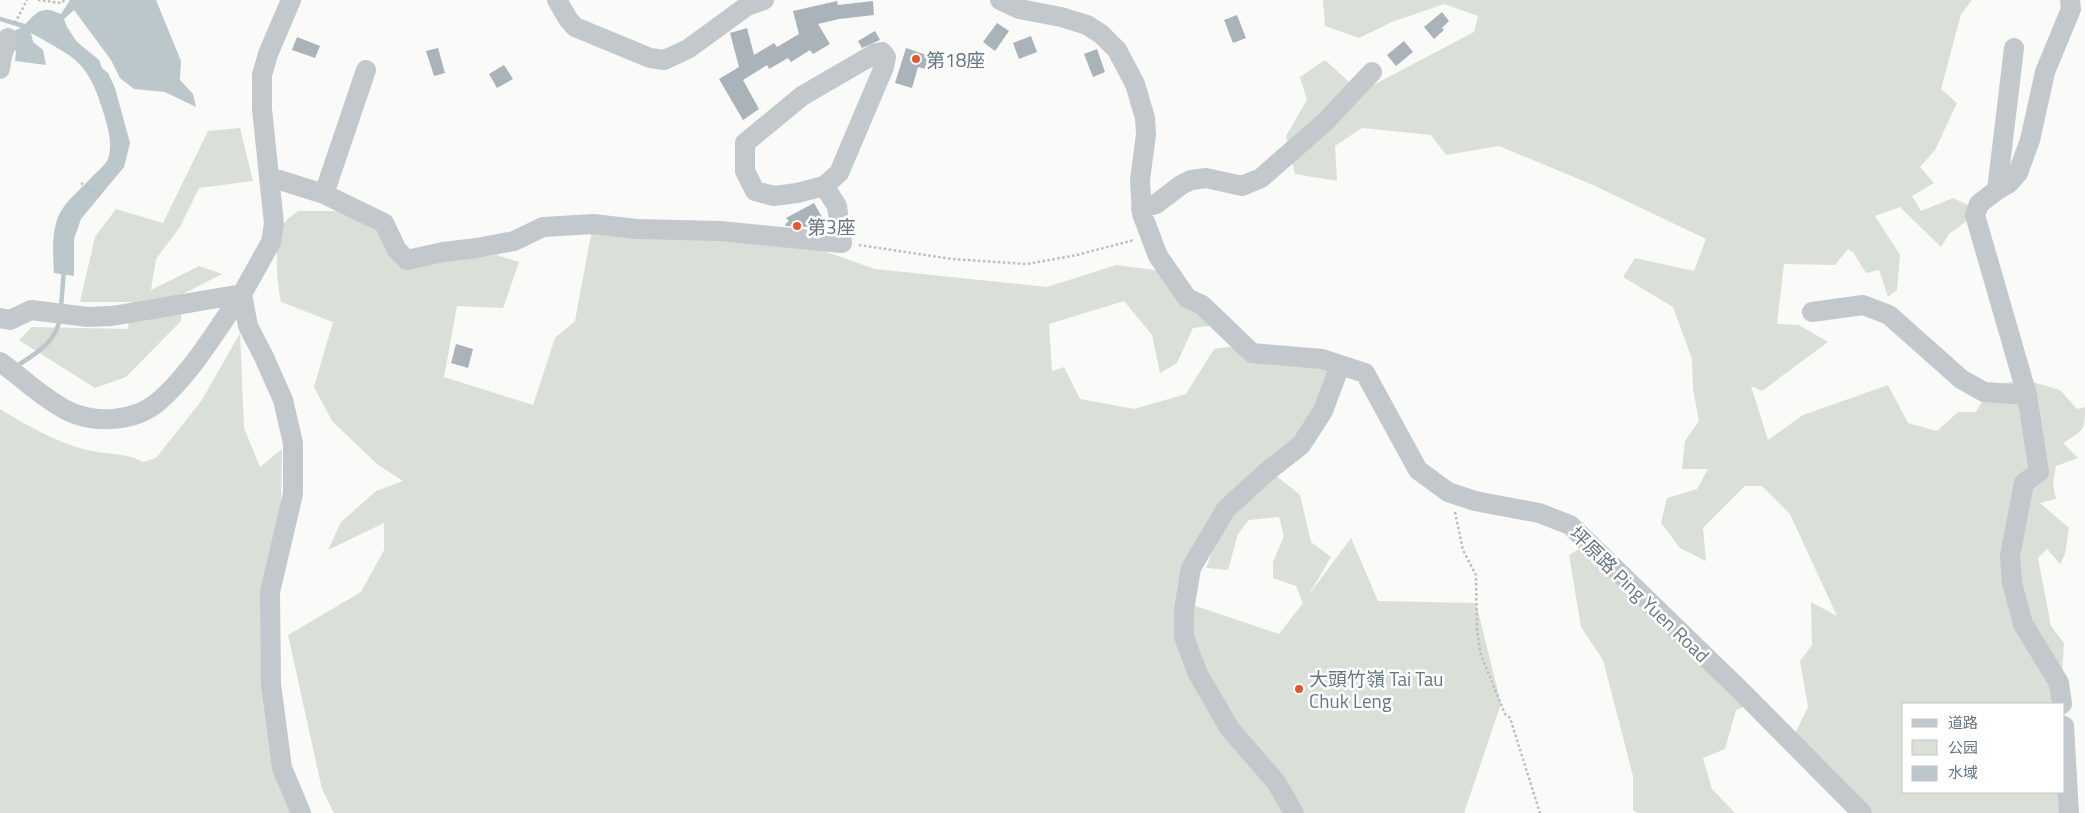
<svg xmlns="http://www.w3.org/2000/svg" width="2085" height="813" viewBox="0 0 2085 813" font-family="'Titillium Web','Noto Sans SC',sans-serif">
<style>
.green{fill:#dadfd7;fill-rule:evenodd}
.water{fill:#bbc7cb}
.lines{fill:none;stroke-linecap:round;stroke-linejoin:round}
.stream{stroke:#bbc7cb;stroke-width:4.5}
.building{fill:#aab3b9}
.path{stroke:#bbbfc2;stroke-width:2.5;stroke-dasharray:2.5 2.5;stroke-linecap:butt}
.minor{stroke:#c3c8cc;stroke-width:20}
.poi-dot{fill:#e4572e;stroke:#fff;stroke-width:2}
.labels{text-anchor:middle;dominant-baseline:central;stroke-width:5;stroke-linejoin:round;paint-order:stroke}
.poi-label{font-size:19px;fill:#657683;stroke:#fff;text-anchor:start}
.street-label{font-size:19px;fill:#657683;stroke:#fff}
</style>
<rect width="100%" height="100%" fill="#fafaf8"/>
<!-- green -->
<path class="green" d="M1323,0H1972L1961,14L1941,89L1957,103L1935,150L1920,167L1934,183L1912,196L1921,211L1953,198L1968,205L1975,215L1949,234L1941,247L1900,207L1875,216L1900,255L1897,290L1888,297L1879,270L1866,273L1853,252L1848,249L1835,265L1784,264L1777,324L1799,325L1828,342L1762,391L1751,386L1768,440L1803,415L1888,385L1908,423L1937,431L1958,412H1976L1990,387L2023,379L2060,390L2077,409L2085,407C2085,432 2083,430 2063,443L2078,458L2056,466L2053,485L2056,499L2040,503L2069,528L2065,554L2060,564L2047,549L2038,558L2051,626L2064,643L2060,704H1904V792H2064L2062,813H1863L1791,742L1808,707L1800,661L1812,645L1811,602L1837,616L1790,514L1762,486H1745L1703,528L1706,561L1680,548L1661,523L1667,498L1697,489L1708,469H1682L1685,441L1699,421L1693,389L1692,359L1673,307L1623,277L1635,258L1694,271L1706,239L1593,185L1499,146L1446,155L1431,135L1362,128L1335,146L1337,181L1295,174L1286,136L1307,100L1300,77L1325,60L1360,92L1474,32L1478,16L1444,4L1392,22L1359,38L1325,26Z
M240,128L253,181L199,188L180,227L156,259L151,290L199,266L222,274L183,294L181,321L126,377L95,388L19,340L32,327L128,329L131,302H80L95,237L116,209L163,223L208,131Z
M298,211H340L378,226L395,260L474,258L496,255L519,262L503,308L457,306L444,377L533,405L555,338L575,321L593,224L784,237L875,269L1047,287L1116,265L1162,271L1216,325L1193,328L1177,363L1160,373L1152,335L1124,301L1049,324L1052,371L1064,367L1080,399L1134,409L1186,394L1214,349L1244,345L1340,365L1319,416L1269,470L1300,495L1311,542L1331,557L1308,596L1351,538L1378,601L1476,603L1501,704L1464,813H334L322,789L288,635L361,592L384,550V523L328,550L341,522L376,491L403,481L377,464L332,421L314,387L333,322L281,302C277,281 272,238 286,221C289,217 295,214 298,211ZM1279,517L1284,536L1273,562V578L1296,586L1303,603L1279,634L1178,600L1214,547L1206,568L1228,570L1238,534L1249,520Z
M240,333L244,428L260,467L282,449L281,513L264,689L277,782L291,813H0V409C26,425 54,441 83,449C103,455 125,452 143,462L156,458L202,400Z
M1589,543L1753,703L1736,710L1725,749L1703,758L1712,789L1735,813H1638L1633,810V776L1603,660L1581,627L1569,555Z"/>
<!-- water -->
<path class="water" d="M70,0H156L181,61L180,80L193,94L196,107L165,92L134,89L120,78L111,60L74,10L64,19L67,27L77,42L99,60L102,68L108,73L115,88L130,143L124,167L81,219L74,239V276L54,273C53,255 51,230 60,213C66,201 81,189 90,179C95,173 105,166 108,159C113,143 108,129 104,114C88,61 77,59 31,33L33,42L43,50L46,65L15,61L16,52L9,39L13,31C28,28 31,11 46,10C50,9 57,13 61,14Z"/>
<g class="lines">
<!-- stream -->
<path class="stream" d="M0,19L27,27
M61,307L64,270
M15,367C35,354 56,343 60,318"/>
</g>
<!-- building -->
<path class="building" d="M837,1L838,5L873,1L874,15L839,19L818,24L830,44L813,54L810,50L791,62L788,58L769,69L767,65L743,80L759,109L743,120L719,79L739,67L730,33L747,28L754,55L774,43L777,47L799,34L793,11Z
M1442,12L1449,21L1442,28L1444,30L1434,39L1424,27Z
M1237,15L1246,38L1233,43L1224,20Z
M997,23L1009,31L995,51L983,42Z
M875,31L880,40L862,48L858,41Z
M1031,36L1037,52L1019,59L1013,43Z
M297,37L320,46L315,58L292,50Z
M1404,41L1413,52L1396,66L1387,55Z
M438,48L445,73L434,76L426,51Z
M906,48L929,56L925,69L918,67L912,88L895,83Z
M1097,49L1105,72L1093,77L1084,54Z
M504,65L513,79L497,88L489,74Z
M814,203L826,224L818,229L812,227L786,226L785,224L789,221L786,218Z
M456,344L473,349L468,368L451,363Z"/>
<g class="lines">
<!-- path -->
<path class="path" d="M38,0L61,3L65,0
M15,23L27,0
M81,183L102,195
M859,245L952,259L1027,264L1077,255L1134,240
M1455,512L1463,550L1476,575L1477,630L1481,655L1505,714L1510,718L1540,813"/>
<!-- minor -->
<path class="minor" d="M291,0L268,54L262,75V109L274,224L271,242L242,294L248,326L264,357L283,400L293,443V494L270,592L271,684L282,768L301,813
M557,0L568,19L575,27L650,58L664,60L688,49L747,6L764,0
M1000,0L1019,9L1061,17L1087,25L1101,34L1117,50L1135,84L1145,118L1146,135L1140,180L1142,214L1158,256L1187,298L1202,305L1252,353L1322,359L1365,373L1418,470L1448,492L1475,501L1539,513L1570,525L1742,692L1862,813
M2014,48L1997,190L1979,204L1975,215L2027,395L2039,472L2024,483L2010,556L2012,583L2023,624L2059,683L2062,704
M882,52L886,57L884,67L839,173L824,186L797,193L774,196L755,191L745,171V143L802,96L876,53Z
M0,69L2,56L8,38
M270,177L324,194L384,223L397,250L407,260L443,252L477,248L514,241L543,227L593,224L637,229L720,231L842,243L837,206L824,186
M1997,190L2009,183L2018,173L2030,140L2045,72L2071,9L2070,0
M324,194L366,70
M1141,208L1156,204L1181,185L1191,180L1206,178L1242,186L1261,178L1325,122L1372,72
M1812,312L1863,305L1889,315L1961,379L1984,392L2027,395
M0,318L10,320L31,310L88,317L112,316L242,294
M0,362C23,378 42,398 68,411C95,424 134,422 158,402C192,373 216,330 242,294
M2064,726L2069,813
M1294,813L1276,782L1230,729L1198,674L1184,637V610L1191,568L1226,509L1269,470L1301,445L1323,411L1340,365"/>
</g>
<!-- markers -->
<g class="poi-dot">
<circle cx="916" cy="59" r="5"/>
<circle cx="797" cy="226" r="5"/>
<circle cx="1299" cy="689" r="5"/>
</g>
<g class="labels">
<!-- poi labels -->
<g class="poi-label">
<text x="926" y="59">第18座</text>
<text x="807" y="226">第3座</text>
<text x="1309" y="678">大頭竹嶺 Tai Tau<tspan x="1309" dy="22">Chuk Leng</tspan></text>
</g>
<!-- street labels -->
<g class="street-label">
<text transform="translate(1640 594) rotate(44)">坪原路 Ping Yuen Road</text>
</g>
</g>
<!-- legend -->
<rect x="1902" y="703" width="162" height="90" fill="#ffffff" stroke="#c1c8cd"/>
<rect x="1912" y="719" width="25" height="8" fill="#c3c8cc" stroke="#c1c8cd"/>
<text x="1948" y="728" font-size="15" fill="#657683">道路</text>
<rect x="1912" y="740" width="25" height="15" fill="#dadfd7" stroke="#c1c8cd"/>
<text x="1948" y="753" font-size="15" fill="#657683">公园</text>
<rect x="1912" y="766" width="25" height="15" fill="#bbc7cb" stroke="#c1c8cd"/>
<text x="1948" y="778" font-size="15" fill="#657683">水域</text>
</svg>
